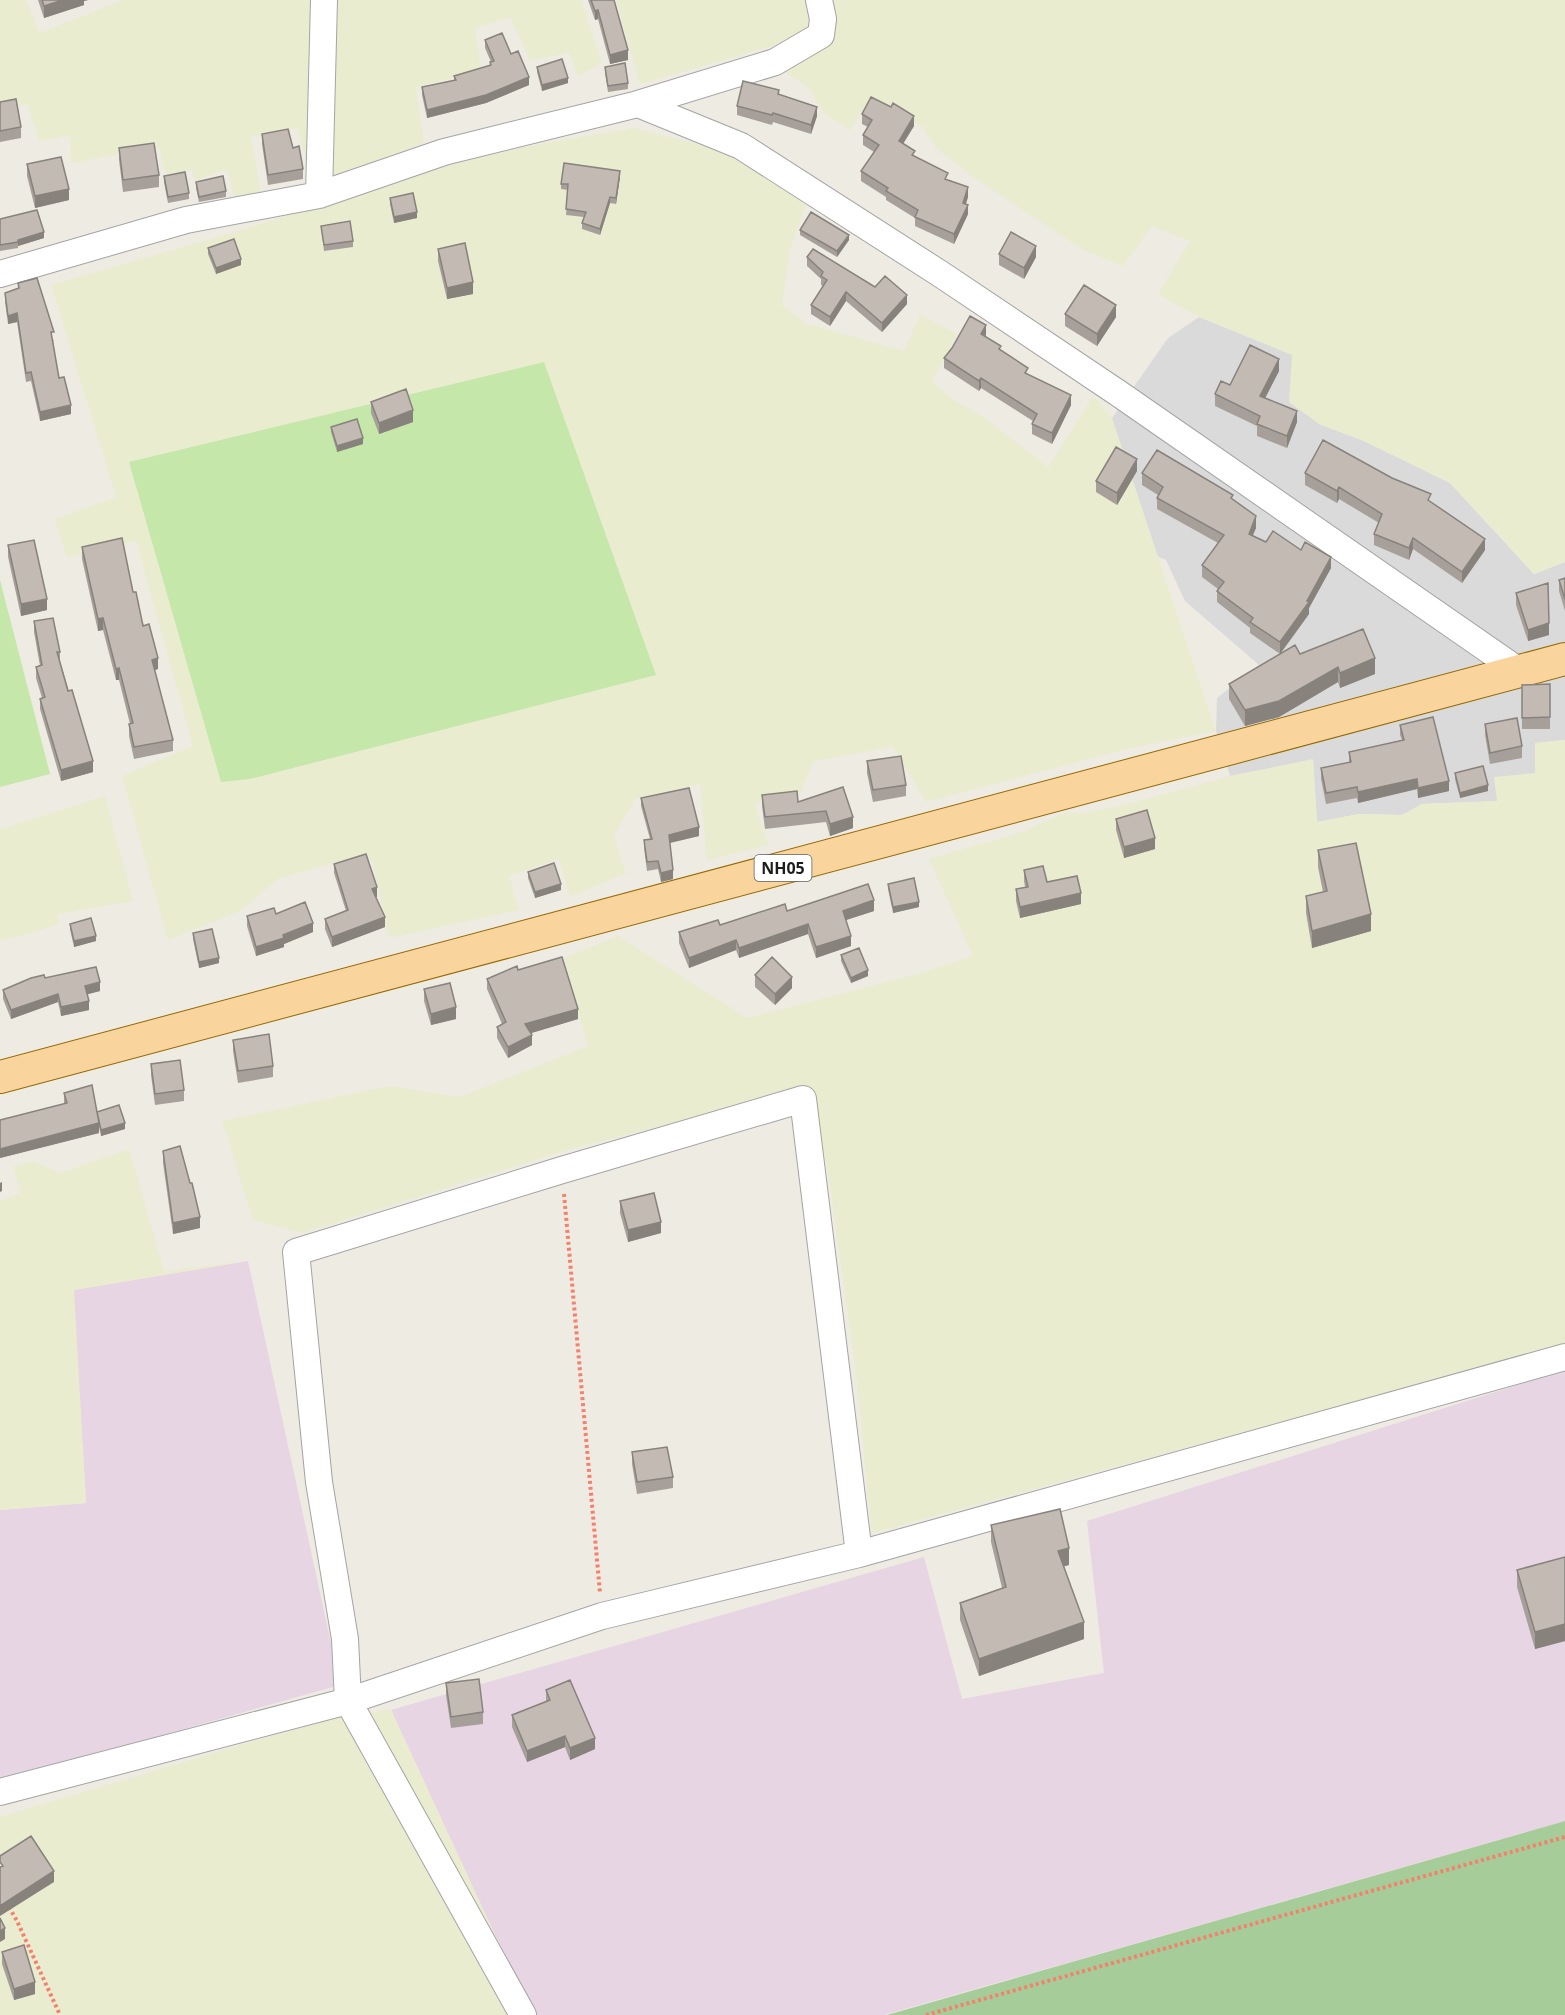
<svg xmlns="http://www.w3.org/2000/svg" width="1565" height="2015" viewBox="0 0 1565 2015" font-family="'Noto Sans',sans-serif">
<style>
.residential{fill:#dbdada}
.industrial{fill:#e7d5e3}
.farmland{fill:#e9eccf;fill-rule:evenodd}
.grass{fill:#c5e7aa}
.forest{fill:#a6cc99}
.lines{fill:none;stroke-linecap:round;stroke-linejoin:round}
.minor-casing{stroke:#a4a4a4;stroke-width:28}
.major-casing{stroke:#926904;stroke-width:34}
.path{stroke:#f5806d;stroke-width:4;stroke-dasharray:3 3;stroke-linecap:butt}
.minor{stroke:#fff;stroke-width:26}
.major{stroke:#f9d59d;stroke-width:32}
.wall{fill:#a7a09a}
.shaded-wall{fill:#88827d}
.building{fill:#c2bab3;stroke:#88827d;stroke-width:1.5}
.labels{text-anchor:middle;dominant-baseline:central;stroke-width:4.5;stroke-linejoin:round;paint-order:stroke}
.shield{fill:#fff;stroke:#616161;stroke-width:1.5}
.shield-label{font-size:16px;font-weight:bold;fill:#1d1d1d}
</style>
<rect width="100%" height="100%" fill="#eeebe3"/>
<!-- residential -->
<path class="residential" d="M1199,317L1293,355L1319,424L1364,441L1450,483L1534,574L1565,562V740L1535,743V773L1497,801L1422,804L1402,815L1359,814L1317,822L1313,760L1230,776L1216,731L1217,698L1259,665L1185,601L1166,560L1126,542L1074,491L1112,418L1168,338Z"/>
<!-- industrial -->
<path class="industrial" d="M248,1261L340,1685L0,1781V1510L86,1503L73,1290Z
M1565,1370V1821L884,2015H532L391,1710L924,1557L962,1699L1104,1673L1087,1521Z"/>
<!-- farmland -->
<path class="farmland" d="M0,0H26L40,33L123,0H581L602,63L578,76L569,53L530,60L510,17L475,28L481,71L416,87L424,143L330,178L312,180L297,128L251,137L261,194L235,200L227,169L195,181L192,170L166,174L159,147L71,163L70,135L39,141L27,104L0,108Z
M616,0H810L816,23L807,36L640,84Z
M826,0H1565V562L1534,574L1450,483L1364,441L1319,424L1289,402L1292,355L1199,317L1158,294L1190,241L1152,226L1123,266L1085,251L973,177L936,148L922,127L894,106L868,102L850,130L823,113L808,87L778,68L831,34Z
M634,128L717,149L808,199L790,249L782,305L807,324L904,351L920,315L957,334L932,382L954,400L987,419L1048,467L1093,396L1112,418L1216,731L1127,749L926,802L893,747L814,761L799,796L755,804L769,845L707,860L700,784L635,799L614,836L626,873L570,897L559,859L509,876L519,910L389,938L372,860H343L278,879L240,911L168,940L122,776L193,746L136,541L67,558L55,519L116,497L51,285L238,231L467,160L550,142ZM544,362L656,675L250,779L221,782L129,462Z
M1565,740V1346L1455,1378L1218,1439L872,1533L856,1374L828,1170L808,1088L564,1151L302,1233L253,1220L222,1121L389,1086L460,1097L588,1046L564,958L618,936L747,1018L918,974L973,956L929,859L1019,833L1064,813H1085L1132,803L1230,776L1313,759L1317,822L1359,814L1402,815L1422,804L1497,801L1494,777L1535,773V743Z
M105,796L133,901L58,914V925L0,941V828L1,829Z
M129,1149L164,1271L248,1261L74,1290L86,1503L0,1510V1201L21,1193L13,1167L32,1161L60,1173Z
M391,1710L532,2015H0V1817L338,1716Z"/>
<!-- grass -->
<path class="grass" d="M544,362L656,675L250,779L221,782L129,462Z
M0,580L50,774L0,787Z"/>
<!-- forest -->
<path class="forest" d="M1565,1821V2015H887Z"/>
<g class="lines">
<defs>
<path id="minor" d="M638,104L775,62L821,35L823,19L819,0
M319,195L324,0
M0,274L186,220L319,195L444,152L638,104L741,146L939,273L1118,393L1519,671
M0,1792L348,1701L602,1616L859,1554L1565,1357
M523,2015L348,1701L345,1639L319,1482L296,1252L562,1170L803,1099L859,1554"/>
<path id="major" d="M0,1077L1565,659"/>
</defs>
<!-- minor casing -->
<use href="#minor" class="minor-casing"/>
<!-- major casing -->
<use href="#major" class="major-casing"/>
<!-- path -->
<path class="path" d="M564,1194L600,1593
M9,1907L17,1921L60,2015
M926,2015L1565,1837"/>
<!-- minor -->
<use href="#minor" class="minor"/>
<!-- major -->
<use href="#major" class="major"/>
</g>
<!-- wall -->
<path class="wall" d="M38,0H88L84,1V5L44,18Z
M588,0H614L628,60L610,64L598,19L595,20Z
M485,40L511,54L529,85L486,103L427,118L422,95V87L454,80V76L490,66V62H491L485,48Z
M537,67L568,83L542,91L537,72Z
M605,67L628,83V89L608,92L605,73Z
M779,95L817,116L811,134L773,122L772,125L737,115V106Z
M0,102L21,127V138L0,142Z
M862,114L914,126L903,144L915,156L948,180L968,197L966,204L968,214L954,244L915,226V218L886,200V197L861,181V171L874,152L863,145V135L868,127L862,124Z
M262,134L293,148L303,169V179L268,185L262,144Z
M119,148L159,175V187L123,192L119,160Z
M27,164L69,200L35,208L27,176Z
M164,176L189,193V199L168,203L164,182Z
M620,177L616,204L610,203L600,235L582,229V223L584,217L566,215L568,190L561,189V184Z
M196,182L226,191V197L199,202L196,188Z
M390,198L417,218L394,223L390,204Z
M0,219L44,238L18,246V248L0,251Z
M321,226L353,241V247L324,251Z
M800,230L849,240L837,257L800,235Z
M208,248L241,265L216,274L208,254Z
M438,249L473,294L447,299L438,261Z
M999,254L1036,257L1024,279L999,265Z
M807,257L875,287L907,304L882,332L846,301L830,326L811,314V305L823,286L821,285V279L807,266Z
M18,283L54,341H53L59,378L71,414L40,421L31,381L26,382L17,322L8,324L5,302V293L18,288Z
M1065,314L1116,317L1097,346L1065,326Z
M986,335L985,336L1028,374L1071,405L1052,444L1032,434V424L1033,421L981,388L979,391L944,368V358Z
M1279,371L1265,398L1297,422L1287,448L1257,436V426L1215,406V394L1230,385Z
M371,402L413,422L379,434L371,413Z
M331,427L363,444L337,452L331,432Z
M1137,471L1117,505L1096,492V481Z
M1142,473L1233,499L1256,528L1252,535L1266,542L1301,550L1331,568L1309,608V614L1280,654L1250,633V628L1217,602V591L1218,589L1202,577V565L1218,543L1157,509V498L1158,495L1142,485Z
M1305,473L1431,502L1485,550L1462,583L1413,549L1409,560L1374,545V534L1379,523L1339,499L1337,503L1305,485Z
M8,545L47,610L21,616L8,557Z
M82,547L133,592L158,669L154,670L173,740V751L134,759L129,736V724H130L119,680H116L103,630L98,631L82,559Z
M1565,578V611L1559,591V580Z
M1516,593L1549,635L1528,641L1516,605Z
M34,621L60,652V661L93,772L61,781L40,709V699L42,698L36,678V667L40,666L34,632Z
M1300,654L1375,674L1340,688L1338,682L1279,717L1245,726L1229,699V684Z
M1550,684V729H1522V685Z
M1485,724L1522,746V758L1490,764L1485,735Z
M1400,725L1449,791L1418,798L1417,789L1358,803L1357,798L1326,804L1321,779V768L1349,763V752L1402,740L1400,735Z
M867,761L906,785V796L873,802L867,773Z
M1455,773L1488,791L1460,798L1455,779Z
M843,787L853,828L830,836L826,822L765,829L762,806V795L798,802Z
M641,798L699,836L670,843L673,879L661,882L658,869L647,871L644,848V840L650,839L641,806Z
M1116,819L1155,849L1124,858L1116,830Z
M1318,850L1371,931L1312,948L1306,913V896L1323,892L1318,867Z
M334,864L377,897H376L385,927L332,947L325,929V919L346,911L334,873Z
M1024,870L1047,882L1081,904L1020,918L1016,901V889L1025,887L1024,881Z
M528,872L561,890L535,898L528,878Z
M888,884L919,907L893,913L888,889Z
M787,911H874L846,920L851,946L816,958L808,934L739,958L736,950L689,968L679,943V932L720,925Z
M276,914L313,932L284,944V947L256,956L247,926V916Z
M70,924L96,941L74,947L70,929Z
M193,933L219,963L199,968L193,939Z
M841,955L868,976L851,983L841,961Z
M518,970L578,1019L531,1033L532,1045L508,1058L497,1038V1027L502,1024L487,989V979Z
M755,975L792,988L775,1005L755,987Z
M45,978L100,991L87,994L89,1010L61,1016L58,1002L11,1019L3,999V990Z
M424,989L456,1019L431,1025L424,1001Z
M233,1040L273,1066V1077L238,1083L233,1051Z
M151,1064L184,1090V1101L155,1105L151,1075Z
M64,1093L125,1129L101,1136L99,1127V1133L0,1158V1120L64,1104Z
M163,1151L190,1183L200,1228L173,1234L163,1163Z
M620,1201L661,1233L628,1242L620,1213Z
M632,1452L673,1477V1488L637,1494L632,1464Z
M991,1525L1069,1565L1064,1566L1084,1639L979,1676L960,1620V1603L1002,1588L991,1542Z
M1565,1557V1641L1535,1649L1517,1587V1570Z
M446,1683L483,1712V1724L451,1728L446,1695Z
M546,1690L595,1749L570,1760L565,1747L527,1762L512,1727V1715L546,1702Z
M2,1952L35,1994L14,2000L2,1964Z"/>
<!-- shaded-wall -->
<path class="shaded-wall" d="M63,0H88L84,1V5L44,18V6Z
M598,10V19L595,20V11Z
M628,50V60L610,64V55Z
M529,77V85L486,103L427,118V110Z
M568,78V83L542,91V85Z
M817,107V116L811,134V125Z
M914,116V126L899,150V141Z
M620,171V177L616,204V198Z
M968,187V197L963,212V203Z
M69,189V200L35,208V196Z
M610,197V203L600,235V229Z
M968,205V214L954,244V234Z
M417,212V218L394,223V217Z
M44,232V238L18,246V240Z
M849,235V240L837,257V251Z
M1036,246V257L1024,279V268Z
M241,259V265L216,274V268Z
M473,282V294L447,299V288Z
M846,292V301L830,326V317Z
M907,295V304L882,332V323Z
M1116,305V317L1097,346V334Z
M17,313V322L8,324V316Z
M986,325V335L981,344V334Z
M1279,359V371L1260,408V396Z
M981,378V388L979,391V381Z
M1071,395V405L1052,444V433Z
M71,405V414L40,421V412Z
M413,410V422L379,434V423Z
M1297,411V422L1287,448V436Z
M363,438V444L337,452V446Z
M1137,459V471L1117,505V493Z
M1339,487V499L1337,503V491Z
M1256,516V528L1249,545V534Z
M1413,538V549L1409,560V548Z
M1485,539V550L1462,583V572Z
M1331,557V568L1309,608V614L1280,654V642L1307,601Z
M47,599V610L21,616V604Z
M103,618V630L98,631V619Z
M1549,623V635L1528,641V630Z
M158,658V669L152,671V660Z
M1375,658V674L1340,688V673Z
M1338,667V682L1279,717L1245,726V710Z
M119,668V680H116V669Z
M93,761V772L61,781V770Z
M1417,779V789L1358,803V792Z
M1449,781V791L1418,798V788Z
M1488,785V791L1460,798V793Z
M853,817V828L830,836V824Z
M699,827V836L669,843V835Z
M1155,838V849L1124,858V847Z
M673,870V879L661,882V873Z
M561,884V890L535,898V892Z
M377,887V897L372,898V889Z
M1081,893V904L1020,918V907Z
M874,900V911L843,921V911Z
M919,902V907L893,913V907Z
M1371,914V931L1312,948V931Z
M385,917V927L332,947V937Z
M313,923V932L284,944V947L256,956V947Z
M808,924V934L739,958V948Z
M96,936V941L74,947V941Z
M851,936V946L816,958V947Z
M736,940V950L689,968V958Z
M219,958V963L199,968V962Z
M868,970V976L851,983V978Z
M792,977V988L775,1005V994Z
M100,982V991L85,995V986Z
M58,994V1002L11,1019V1010Z
M89,1001V1010L61,1016V1007Z
M456,1007V1019L431,1025V1014Z
M578,1009V1019L525,1035V1024Z
M532,1035V1045L508,1058V1047Z
M99,1123V1133L0,1158V1149Z
M125,1123V1129L101,1136V1130Z
M2,1182V1191L0,1192V1183Z
M200,1217V1228L173,1234V1223Z
M661,1222V1233L628,1242V1230Z
M1069,1548V1565L1058,1568V1551Z
M1084,1622V1639L979,1676V1659Z
M1565,1624V1641L1535,1649V1632Z
M565,1736V1747L527,1762V1751Z
M595,1738V1749L570,1760V1748Z
M54,1871V1882L0,1916V1906Z
M5,1928V1939L0,1942V1931Z
M35,1982V1994L14,2000V1989Z"/>
<!-- building -->
<path class="building" d="M42,0H63L44,6Z
M591,0H614L628,50L610,55L598,10L595,11Z
M502,33L511,54L518,51L529,77L486,95L427,110L422,87L456,80L454,76L491,65L490,62L494,61L485,40Z
M562,59L568,78L542,85L537,67Z
M625,63L628,83L608,86L605,67Z
M743,81L779,90L778,94L817,107L811,125L773,113L772,115L737,106Z
M871,97L891,107L893,103L914,116L899,141L915,151L912,155L948,173L945,179L968,187L963,203L968,205L954,234L915,217L918,210L886,191L888,188L861,171L879,145L863,135L872,120L862,114Z
M16,99L21,127L0,131V102Z
M288,129L293,148L299,146L303,169L268,175L262,134Z
M154,143L159,175L123,180L119,148Z
M61,157L69,189L35,196L27,164Z
M564,163L620,171L616,198L610,197L600,229L582,223L586,212L566,209L568,184H561Z
M185,172L189,193L168,197L164,176Z
M223,176L226,191L199,197L196,182Z
M413,193L417,212L394,217L390,198Z
M37,210L44,232L18,240V242L0,245V219Z
M811,212L849,235L837,251L800,230Z
M350,221L353,241L324,245L321,226Z
M1011,232L1036,246L1024,268L999,254Z
M234,239L241,259L216,268L208,248Z
M465,243L473,282L447,288L438,249Z
M813,249L875,287L885,276L907,295L882,323L846,292L830,317L811,305L827,280L821,276L823,272L807,257Z
M37,278L54,332H51L59,378L64,377L71,405L40,412L31,372L26,373L17,313L8,316L5,293L19,288L18,283Z
M1084,285L1116,305L1097,334L1065,314Z
M970,316L986,325L981,334L1001,346L999,349L1028,368L1025,373L1071,395L1052,433L1032,424L1037,414L981,378L979,381L944,358L952,348Z
M1250,345L1279,359L1260,396L1297,411L1287,436L1257,424L1260,416L1215,394L1221,381L1230,385Z
M406,389L413,410L379,423L371,402Z
M357,419L363,438L337,446L331,427Z
M1323,440L1392,478L1431,494L1428,500L1485,539L1462,572L1413,538L1409,548L1374,534L1382,514L1339,487L1337,491L1305,473Z
M1116,447L1137,459L1117,493L1096,481Z
M1157,450L1233,495L1231,498L1256,516L1249,534L1266,542L1273,531L1301,550L1305,542L1331,557L1307,601L1309,602L1280,642L1250,622L1253,618L1217,591L1224,582L1202,565L1224,535L1157,498L1163,487L1142,473Z
M122,538L133,592H136L143,626L149,624L158,658L152,660L173,740L134,747L129,724L133,723L119,668L116,669L103,618L98,619L82,547Z
M34,540L47,599L21,604L8,545Z
M1565,578V599L1559,580Z
M1548,583L1549,623L1528,630L1516,593Z
M53,618L60,652H57L68,691L72,690L93,761L61,770L40,699L45,697L36,667L42,665L34,621Z
M1363,629L1375,658L1340,673L1338,667L1279,701L1245,710L1229,684L1295,645L1300,654Z
M1550,684V717L1522,718V685Z
M1433,717L1449,781L1418,788L1417,779L1358,792L1357,787L1326,793L1321,768L1351,762L1349,752L1404,740L1400,725Z
M1517,718L1522,746L1490,753L1485,724Z
M901,756L906,785L873,790L867,761Z
M1483,766L1488,785L1460,793L1455,773Z
M843,787L853,817L830,824L826,811L765,817L762,795L797,791L798,802Z
M689,788L699,827L669,835L673,870L661,873L658,861L647,862L644,840L652,839L641,798Z
M1147,810L1155,838L1124,847L1116,819Z
M1356,843L1371,914L1312,931L1306,896L1327,891L1318,850Z
M366,854L377,887L372,889L385,917L332,937L325,919L348,910L334,864Z
M554,863L561,884L535,892L528,872Z
M1043,866L1047,882L1077,876L1081,893L1020,907L1016,889L1028,887L1024,870Z
M914,878L919,902L893,907L888,884Z
M868,884L874,900L843,911L851,936L816,947L808,924L739,948L736,940L689,958L679,932L718,920L720,925L785,904L787,911Z
M305,902L313,923L283,935L284,938L256,947L247,916L274,908L276,914Z
M91,918L96,936L74,941L70,924Z
M212,929L219,958L199,962L193,933Z
M859,948L868,970L851,978L841,955Z
M562,957L578,1009L525,1024L532,1035L508,1047L497,1027L506,1022L487,979L517,966L518,970Z
M772,957L792,977L775,994L755,975Z
M96,967L100,982L85,986L89,1001L61,1007L58,994L11,1010L3,990L31,978L44,975L45,978Z
M450,983L456,1007L431,1014L424,989Z
M269,1034L273,1066L238,1071L233,1040Z
M180,1060L184,1090L155,1094L151,1064Z
M92,1085L99,1123L0,1149V1120L67,1103L64,1093Z
M119,1105L125,1123L101,1130L97,1112Z
M180,1146L190,1183H192L200,1217L173,1223L163,1151Z
M654,1193L661,1222L628,1230L620,1201Z
M667,1447L673,1477L637,1482L632,1452Z
M1060,1509L1069,1548L1058,1551L1084,1622L979,1659L960,1603L1006,1587L991,1525Z
M1565,1557V1624L1535,1632L1517,1570Z
M479,1679L483,1712L451,1717L446,1683Z
M570,1680L595,1738L570,1748L565,1736L527,1751L512,1715L550,1700L546,1690Z
M31,1836L54,1871L0,1906V1867L3,1866L0,1862V1856Z
M0,1918L5,1928L0,1931Z
M24,1945L35,1982L14,1989L2,1952Z"/>
<g class="labels">
<!-- shield labels -->
<rect class="shield" x="754.5" y="855" width="57" height="26" rx="4.5"/>
<g class="shield-label">
<text x="783" y="868">NH05</text>
</g>
</g>
</svg>
